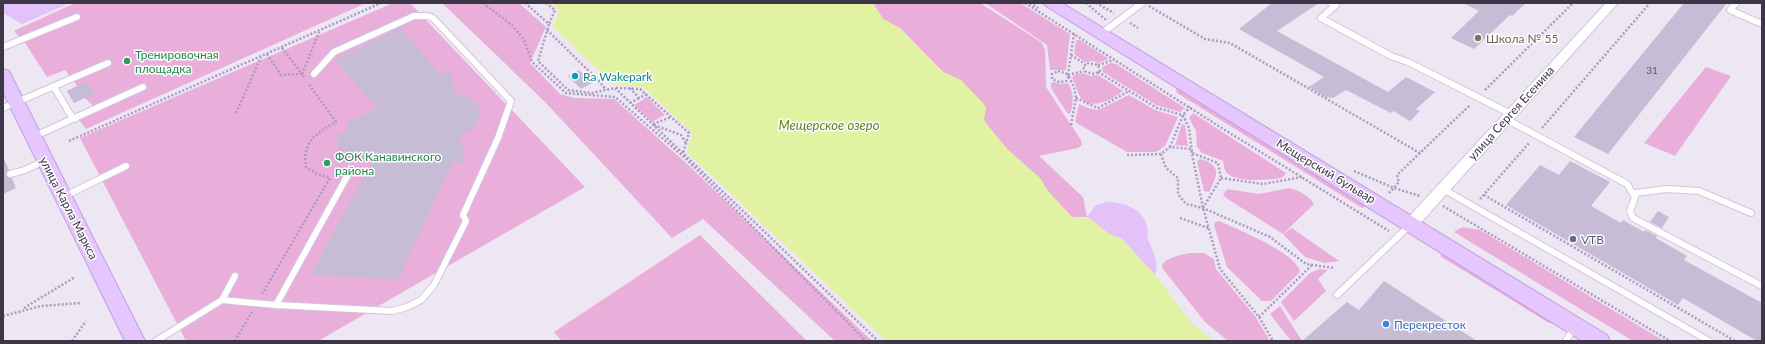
<svg xmlns="http://www.w3.org/2000/svg" width="1765" height="344" viewBox="0 0 1765 344" font-family="Lato,sans-serif">
<style>
.green{fill:#e9afda}
.sand{fill:#e3c2f9}
.water{fill:#e1f2a2}
.building{fill:#c7bcd6}
.lines{fill:none;stroke-linecap:round;stroke-linejoin:round}
.service-casing{stroke:#d1c6de;stroke-width:8}
.minor-casing{stroke:#d1c6de;stroke-width:2}
.secondary-casing{stroke:#c29ee1;stroke-width:2}
.path{stroke:#ac9ac2;stroke-width:2.5;stroke-dasharray:2 2;stroke-linecap:butt}
.service{stroke:#fff;stroke-width:6}
.minor{fill:#fff;fill-rule:evenodd}
.secondary{fill:#e6c6ff;fill-rule:evenodd}
.education-dot{fill:#8d6e63;stroke:#fff;stroke-width:1.5}
.leisure-dot{fill:#2e9e5b;stroke:#fff;stroke-width:1.5}
.culture-dot{fill:#0f9aa8;stroke:#fff;stroke-width:1.5}
.service-dot{fill:#5c6f8a;stroke:#fff;stroke-width:1.5}
.shop-dot{fill:#3f7fe0;stroke:#fff;stroke-width:1.5}
.labels{text-anchor:middle;dominant-baseline:central;stroke-width:3;stroke-linejoin:round;paint-order:stroke}
.number-label{font-size:10px;fill:#60586b}
.education-label{font-size:12px;fill:#785e54;stroke:#fff;text-anchor:start}
.leisure-label{font-size:12px;fill:#27864d;stroke:#fff;text-anchor:start}
.culture-label{font-size:12px;fill:#0d838f;stroke:#fff;text-anchor:start}
.street-label{font-size:12px;fill:#3d3647;stroke:#fff}
.service-label{font-size:12px;fill:#4e5e75;stroke:#fff;text-anchor:start}
.shop-label{font-size:12px;fill:#366cbe;stroke:#fff;text-anchor:start}
.water-label{font-size:13px;font-style:italic;fill:#687d22;stroke:#fff}
</style>
<rect width="100%" height="100%" fill="#ede7f4"/>
<!-- green -->
<path class="green" d="M75,3H366L86,129L79,120L101,110L96,109L85,98L74,103L67,91L77,86L65,70L47,77L25,43L14,31Z
M393,3H410L585,187L318,341H186L80,138Z
M442,3H519L546,27L530,63L560,94L574,98L614,99L686,163L872,341H835L703,219L672,238L545,102Z
M873,3H980L1041,42L1045,49L1046,87L1081,140L1082,145L1078,148L1039,156L1083,197L1087,217H1072L1068,213L1047,190L1040,178L1008,150L945,74L901,29L883,19Z
M985,3H1020L1070,34L1066,70H1050L1047,45Z
M1076,40H1080L1109,59L1098,63L1092,61L1085,62L1074,54Z
M1111,63L1116,64L1185,108L1180,112L1156,105L1103,72L1102,67Z
M1706,67L1731,76L1675,156L1644,143Z
M1082,73L1091,76L1098,75L1123,91C1113,99 1092,111 1081,98C1077,93 1076,84 1072,78L1074,75Z
M1053,82L1060,84L1068,83C1074,92 1074,104 1070,114L1067,113L1051,88V83Z
M1175,85L1367,206L1362,208L1177,93Z
M1129,95L1155,110L1178,117L1165,146L1158,151L1154,152H1127L1075,122L1079,104L1091,109L1098,110Z
M647,97L665,115L652,122L634,105Z
M1193,113L1286,173L1282,178C1270,180 1236,183 1227,173C1224,170 1224,165 1223,161L1202,153L1197,147L1196,131L1189,118Z
M1182,124L1185,125L1188,146L1175,145Z
M1200,159C1223,165 1217,176 1209,192L1204,191L1197,161Z
M1290,188C1299,191 1309,195 1314,204L1283,234L1292,228L1339,261L1325,263L1305,257L1283,234L1226,198L1223,194L1228,189L1259,194Z
M1219,221C1237,229 1297,253 1300,272L1271,301H1262L1227,267L1214,225L1215,222Z
M1463,227L1480,230L1664,341H1633L1454,232Z
M700,235L807,341H562L554,332Z
M1190,253H1204L1214,259L1216,269L1255,316L1270,341H1228L1205,322L1163,269L1162,265C1167,257 1181,255 1190,253Z
M1443,253L1559,324L1549,323L1440,256Z
M1319,269L1328,270L1318,279L1326,291L1294,321L1281,302L1310,273Z
M1280,306L1300,338L1303,341H1291L1270,314Z"/>
<!-- sand -->
<path class="sand" d="M3,3H70L22,24L3,13Z
M1107,202C1124,202 1143,209 1147,226C1149,232 1146,237 1149,242C1154,254 1159,261 1155,275L1122,239L1109,234L1087,217L1096,205Z"/>
<!-- water -->
<path class="water" d="M552,3H873L883,19L901,29L941,71L961,80L983,103L986,107L984,119L986,124L1008,150L1040,178L1047,190L1068,213L1072,217L1091,219L1109,234L1122,239L1155,275L1193,325L1215,341H886L687,152L692,133L643,87L614,85L553,27L559,10Z"/>
<!-- building -->
<path class="building" d="M1272,3H1319L1277,31L1388,92L1406,77L1435,92L1416,109L1420,111L1410,121L1393,111L1391,113L1346,90L1333,98L1325,97L1309,87L1324,77L1239,29Z
M1463,3H1526L1512,16L1510,15L1474,49L1451,38L1479,11Z
M1684,3H1727L1608,154L1574,137Z
M400,28L441,75L451,71L455,94L467,97L477,104L480,109V116L476,123L471,130L461,137L464,163L453,162L398,280L311,274L374,158H346V150H337L338,134L346,131L348,122L377,108L335,60Z
M579,70L592,83L581,89L568,76Z
M87,82L95,93L74,103L67,91Z
M3,157L9,170L6,172V175L8,178H12L16,188L3,194Z
M1570,161L1610,182L1591,206L1621,223L1623,220L1644,232L1645,230L1657,236L1656,238L1687,256L1684,260L1762,303V341H1757L1683,298L1678,305L1506,205L1540,165L1559,175Z
M1658,211L1669,217L1662,228L1650,222Z
M1384,281L1477,341H1302L1347,302L1359,310Z"/>
<g class="lines">
<defs>
<path id="service" d="M1331,3L1336,5L1321,18L1391,56L1408,62L1511,114
M1736,3L1730,10L1762,24
M1101,34L1142,3
M3,47L77,17
M54,87L70,114L75,119
M3,108L108,63
M1506,119L1627,184L1635,197L1630,211L1633,218L1762,286
M35,136L143,87
M10,174L22,171L45,161
M1443,189L1709,341
M1635,193L1667,189L1699,191L1751,213
M65,196L126,166
M1337,295L1410,225
M222,300L276,305L392,311L407,307L421,300L434,285L466,221L463,215L498,138L511,101L433,18L427,16H414L334,52L314,74
M276,305L350,171
M156,341L222,300L235,276
M1566,341L1574,327"/>
<path id="minor" d="M1606,3H1618L1416,228L1411,229L1406,228L1404,224L1406,220Z"/>
<path id="secondary" d="M1043,3H1062L1607,335L1610,341H1582L1046,6Z
M3,69L9,71L11,75L145,341H125L3,92Z"/>
</defs>
<!-- service casing -->
<use href="#service" class="service-casing"/>
<!-- minor casing -->
<use href="#minor" class="minor-casing"/>
<!-- secondary casing -->
<use href="#secondary" class="secondary-casing"/>
<!-- path -->
<path class="path" d="M483,3L513,26L524,40L532,62L566,93L615,97L685,158L866,341
M525,3L549,24L538,61L568,90L592,93L615,88L878,341
M546,3L555,10L549,24
M1025,3L1220,127L1389,231
M1030,3L1038,8
M1086,3L1106,20
M1096,3L1114,13
M1149,6L1205,39L1230,43L1420,153
M1130,23L1138,28
M547,30L600,82L606,90
M282,48L302,74
M267,54L281,75L302,74L304,77
M1071,55L1085,64
M1087,63L1098,65L1100,71L1094,74L1086,72L1083,67Z
M1098,65L1114,60
M1058,71L1066,73L1068,77L1066,81L1059,82L1052,79V74Z
M1098,72L1157,108L1183,115L1189,128L1192,153L1218,163L1221,178L1203,208
M302,74L320,30
M1068,75L1084,71
M616,88L640,89L689,133L683,153
M630,88L639,98L647,94
M1485,90L1573,3
M1076,98L1098,108L1129,91
M630,103L639,98
M236,113L261,57
M653,124L671,117
M654,125L681,135L686,143
M1071,125L1076,98L1074,87L1068,75L1074,33
M1542,128L1650,3
M69,141L381,3
M1170,147L1183,115L1190,107
M1161,154L1166,168L1178,178V194L1186,204L1203,208L1270,237L1306,264L1334,268
M1127,155L1161,154L1170,147L1191,149L1203,208L1220,269L1259,317L1273,341
M1354,171L1394,188L1420,196
M1221,178L1263,184L1302,177
M1389,193L1399,182L1397,175L1470,105
M1484,195L1735,341
M1480,199L1530,142
M1443,206L1670,341
M1180,218L1208,228
M262,294L330,178L317,174L306,167C302,142 316,133 336,122L308,83
M24,308L75,277
M3,316L41,306L81,303
M1259,317L1312,265
M72,341L86,321
M235,341L252,312"/>
<!-- service -->
<use href="#service" class="service"/>
<!-- minor -->
<use href="#minor" class="minor"/>
<!-- secondary -->
<use href="#secondary" class="secondary"/>
</g>
<!-- markers -->
<circle class="education-dot" cx="1478" cy="38" r="4"/>
<g class="leisure-dot">
<circle cx="127" cy="61" r="4"/>
<circle cx="327" cy="163" r="4"/>
</g>
<circle class="culture-dot" cx="575" cy="76" r="4"/>
<circle class="service-dot" cx="1573" cy="239" r="4"/>
<circle class="shop-dot" cx="1386" cy="324" r="4"/>
<g class="labels">
<!-- number labels -->
<g class="number-label">
<text x="1652" y="70">31</text>
</g>
<!-- education labels -->
<g class="education-label">
<text x="1486" y="38">Школа № 55</text>
</g>
<!-- leisure labels -->
<g class="leisure-label">
<text x="135" y="54">Тренировочная<tspan x="135" dy="14">площадка</tspan></text>
<text x="335" y="156">ФОК Канавинского<tspan x="335" dy="14">района</tspan></text>
</g>
<!-- culture labels -->
<g class="culture-label">
<text x="583" y="76">Ra Wakepark</text>
</g>
<!-- street labels -->
<g class="street-label">
<text transform="translate(1511 113) rotate(-48)">улица Сергея Есенина</text>
<text transform="translate(1326 171) rotate(31)">Мещерский бульвар</text>
<text transform="translate(69 208) rotate(63)">улица Карла Маркса</text>
</g>
<!-- service labels -->
<g class="service-label">
<text x="1581" y="239">VTB</text>
</g>
<!-- shop labels -->
<g class="shop-label">
<text x="1394" y="324">Перекресток</text>
</g>
<!-- water labels -->
<g class="water-label">
<text x="829" y="125">Мещерское озеро</text>
</g>
</g>
<!-- border -->
<rect width="1765" height="344" fill="none" stroke="#3d3647" stroke-width="8"/>
</svg>
